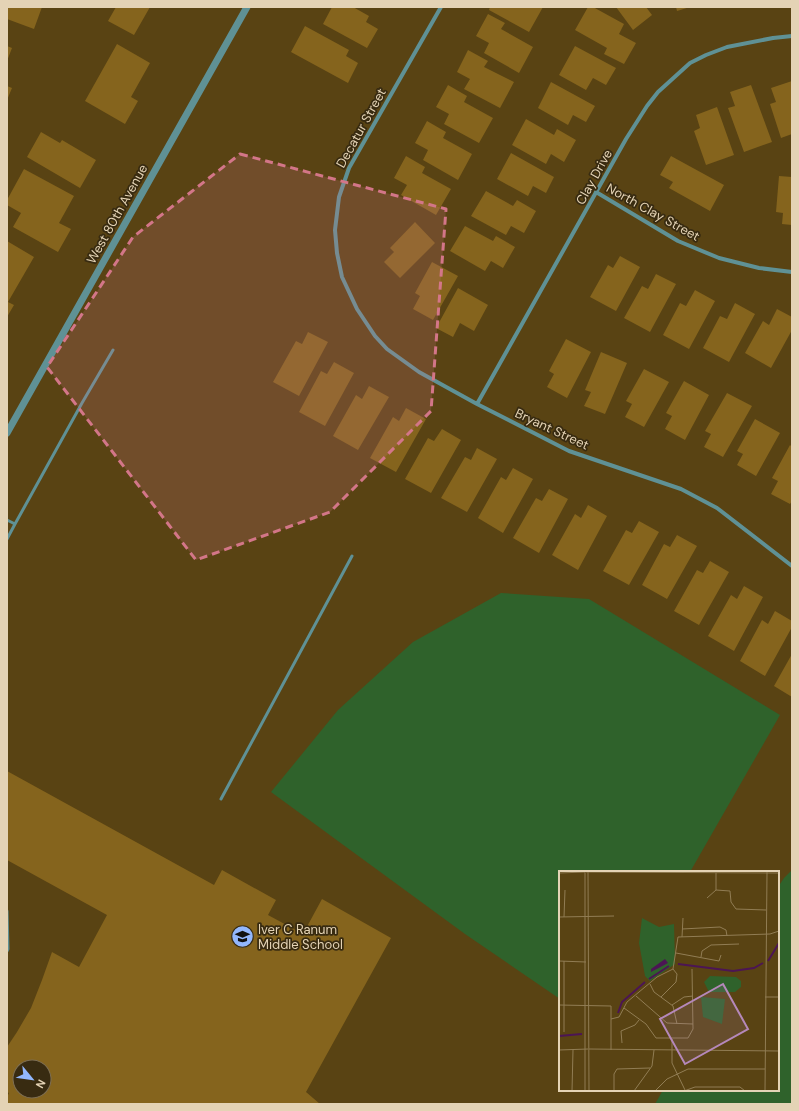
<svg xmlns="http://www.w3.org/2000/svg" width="799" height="1111" viewBox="0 0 799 1111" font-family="'DM Sans',sans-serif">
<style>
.green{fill:#2f622b}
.building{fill:#85641d;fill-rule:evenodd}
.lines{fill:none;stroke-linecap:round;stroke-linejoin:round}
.service{stroke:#5f9195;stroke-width:3}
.minor{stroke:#5f9195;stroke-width:4}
.tertiary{stroke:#5f9195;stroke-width:7}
.marked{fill:#d37688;fill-opacity:0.2;stroke:#d37688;stroke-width:3;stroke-dasharray:8 5;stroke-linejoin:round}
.labels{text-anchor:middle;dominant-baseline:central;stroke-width:3.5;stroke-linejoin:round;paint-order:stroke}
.street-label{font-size:13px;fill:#e4d3b5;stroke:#382b11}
.poi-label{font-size:13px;fill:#e4d3b5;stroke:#382b11;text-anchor:start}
.inset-river{fill:none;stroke:#4c1554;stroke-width:2}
.inset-road{fill:none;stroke:#917d54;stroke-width:1}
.view{fill:#b588ba;fill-opacity:0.15;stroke:#b588ba;stroke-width:2}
.inset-edge{fill:none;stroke:#e4d3b5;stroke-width:2}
</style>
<rect width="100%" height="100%" fill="#594313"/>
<!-- green -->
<path class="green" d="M501,593L589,599L780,715L690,872H560V999L465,934L271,792L338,710L413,642Z
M792,870V1104H655L663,1090H778V887L784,878Z"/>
<!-- building -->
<path class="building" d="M7,7H42L34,29L7,19Z
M116,7H150L134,35L108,21Z
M332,7H353L369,16L366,22L378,29L367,48L323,24Z
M490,7H543L529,32L489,10Z
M588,7H593L624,24L619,34L636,43L624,64L604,54L607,48L575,30Z
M616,7H646L652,15L633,30Z
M676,7H690L677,11Z
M488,14L505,23L501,29L533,47L519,73L484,53L489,43L476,36Z
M305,26L349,50L346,56L358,63L348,83L291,52Z
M117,44L150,63L131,97L138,101L125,124L85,101Z
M7,46L12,48L7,61Z
M575,46L616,68L606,85L593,78L586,90L559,75Z
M468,50L488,61L484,67L514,82L500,108L464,89L470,79L457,72Z
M792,81V134L781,138L770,104L776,102L771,88Z
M551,82L595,106L586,122L573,115L568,125L538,108Z
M448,85L467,96L464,102L493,118L479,143L444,124L449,114L436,107Z
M751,85L772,142L744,152L728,108L735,106L730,92Z
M7,86L12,88L7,100Z
M717,107L734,155L706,165L694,131L700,128L696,115Z
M526,119L554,135L557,129L576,140L564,162L551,154L546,164L512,145Z
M427,121L446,132L443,138L472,154L458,180L423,160L428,150L415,143Z
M41,132L60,143L62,140L96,160L80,188L27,157Z
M511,153L554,177L546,193L533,186L528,196L497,179Z
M406,156L425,167L422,173L451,189L436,215L401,195L407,185L394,178Z
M671,156L724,185L710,211L669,188L673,182L660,175Z
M24,169L74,196L59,223L71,229L58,252L13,227L21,213L7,205V200Z
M779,176L792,177V225L782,224L783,213L776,212Z
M486,191L513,206L517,200L536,211L524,233L511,226L506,235L471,216Z
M415,222L435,243L400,278L384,262L394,252L390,248Z
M465,226L493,241L496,236L515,247L503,268L491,261L485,271L450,251Z
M7,241L34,257L8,302L14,305L7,317Z
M620,256L640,267L616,311L590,297L608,265L613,268Z
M432,262L458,276L433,320L413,309L420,296L415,293Z
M656,274L676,284L650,332L624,318L642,286L648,289Z
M458,288L488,305L474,331L460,323L453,337L436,328Z
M695,290L715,301L689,349L663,335L680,303L686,306Z
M735,303L755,314L729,362L703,348L720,316L727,319Z
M777,309L792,317V330L771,368L745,353L763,321L769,325Z
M308,332L328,342L299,396L273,382L296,341L302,344Z
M566,339L591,352L567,398L547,387L554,374L549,371Z
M601,352L627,363L605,414L584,406L591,392L585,390Z
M334,362L354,373L325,426L299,412L321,371L327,374Z
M644,369L669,382L644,427L625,417L632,404L626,401Z
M684,381L709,395L685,440L665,429L672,416L666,413Z
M369,386L389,397L358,450L333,436L356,395L362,399Z
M727,393L752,406L723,457L704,447L711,434L705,431Z
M406,408L426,419L396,472L370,458L393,417L399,421Z
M755,419L780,433L756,476L737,465L743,454L737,451Z
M442,429L461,440L431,493L405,479L428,438L434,441Z
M790,445L792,447V501L790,504L771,494L778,481L772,478Z
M477,448L497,459L467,512L441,498L465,457L471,460Z
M513,468L533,479L503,533L478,518L501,477L506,480Z
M549,489L568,499L539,553L513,538L536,498L542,501Z
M588,505L607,516L578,570L552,555L575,514L581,518Z
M639,521L659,532L629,585L603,571L626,530L632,533Z
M677,535L697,546L667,599L642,585L664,544L670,547Z
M710,561L729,572L699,625L674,611L697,570L703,573Z
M744,586L763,597L734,651L708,636L731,595L737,599Z
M775,611L792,621V627L765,676L740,661L762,620L768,624Z
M792,654V697L774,686Z
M7,771L214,885L222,870L276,900L268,915L303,934L322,899L391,938L306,1092L320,1104H7V1097L9,1093L7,1092V1047L17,1032L31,1008L42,980L52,952L79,967L107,915L7,860ZM20,1067H44V1091H20Z"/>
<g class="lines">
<!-- service -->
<path class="service" d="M7,520L15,524L82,403L113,350
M7,539L15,524
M221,799L352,556
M7,911L8,949L7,951"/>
<!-- minor -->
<path class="minor" d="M441,7L349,168L339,197L335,230L337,253L342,277L357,309L375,336L387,349L419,372L477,404L569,451L681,489L717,508L792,566
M596,192L678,241L719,258L759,268L792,272
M477,404L626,139L647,106L658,92L690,63L706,55L727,47L773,38L792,36"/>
<!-- tertiary -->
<path class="tertiary" d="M7,433L247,7"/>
</g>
<!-- marked area -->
<path class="marked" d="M240,154L446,209L431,411L330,512L196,560L47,367L133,237Z"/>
<!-- icons -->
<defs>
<symbol id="school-disc" viewBox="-11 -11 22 22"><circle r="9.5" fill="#92b7fd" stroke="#382b11"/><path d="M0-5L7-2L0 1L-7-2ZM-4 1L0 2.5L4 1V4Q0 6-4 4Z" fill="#111"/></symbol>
</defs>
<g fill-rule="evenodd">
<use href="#school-disc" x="230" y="924" width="25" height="25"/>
</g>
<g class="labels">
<!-- street labels -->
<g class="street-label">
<text transform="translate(361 128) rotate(-61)">Decatur Street</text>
<text transform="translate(594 177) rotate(-61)">Clay Drive</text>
<text transform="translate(653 212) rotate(29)">North Clay Street</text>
<text transform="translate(117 214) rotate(-61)">West 80th Avenue</text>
<text transform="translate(552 429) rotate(25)">Bryant Street</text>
</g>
<!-- poi labels -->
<g class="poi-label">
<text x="258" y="929">Iver C Ranum<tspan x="258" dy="15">Middle School</tspan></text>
</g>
</g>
<!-- overview -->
<g transform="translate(559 871)">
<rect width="220" height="220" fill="#594313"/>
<path d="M83,47L100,56L115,53L116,93L91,110L86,105L80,72ZM151,105L177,106L182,110V116L176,121H150L145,111ZM142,126L166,128L163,153L144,146Z" fill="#2f622b"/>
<path d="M106,88L109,92L92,101V98Z" fill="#4c1554"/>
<path class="inset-river" d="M209,90L220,72M119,93L174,100L195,97L204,92M90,108L110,95M59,142L63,131L86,111M0,165L23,163"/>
<path class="inset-road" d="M26,0V220M29,0L30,220M27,1L220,2M0,2L26,1M157,19L171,20L172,31L177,38L207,39M148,27L157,19V2M0,46L55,45M5,46L6,19M123,58L161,56L167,59L168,65M123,66L124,47M117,82L160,90L162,84M142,86L143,80L152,74L180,73M0,90L27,91M5,90V161M114,98L119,66L211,63L220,60M91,113L95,121L114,135L118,153M77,125L108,152L134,153M102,126L117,111L118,103L114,98M206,126H220M0,134L52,135V179M113,134L125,126L134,125M65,137L87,153L97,167H129L134,158L133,98M52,148L60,146L68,131L98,106L114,98M113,168V192L126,219M63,172L62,160L76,154L80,149M30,178L220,180M0,179L29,178M13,220L14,179M55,220V203L58,198L91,197M75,220L93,195L95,179M96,220L108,208L129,198H206M125,220L136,216H181L186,220M206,220L208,1"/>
<path class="view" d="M164,113L189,158L126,193L101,148Z"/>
<rect width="220" height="220" class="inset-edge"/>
</g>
<!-- border -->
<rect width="799" height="1111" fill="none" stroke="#e4d3b5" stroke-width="16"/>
<!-- north arrow -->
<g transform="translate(32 1079) rotate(119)"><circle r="19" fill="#382b11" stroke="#7d6e53"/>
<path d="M0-3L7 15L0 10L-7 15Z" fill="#92b7fd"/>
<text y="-6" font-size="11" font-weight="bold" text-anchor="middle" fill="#e4d3b5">N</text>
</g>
</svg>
